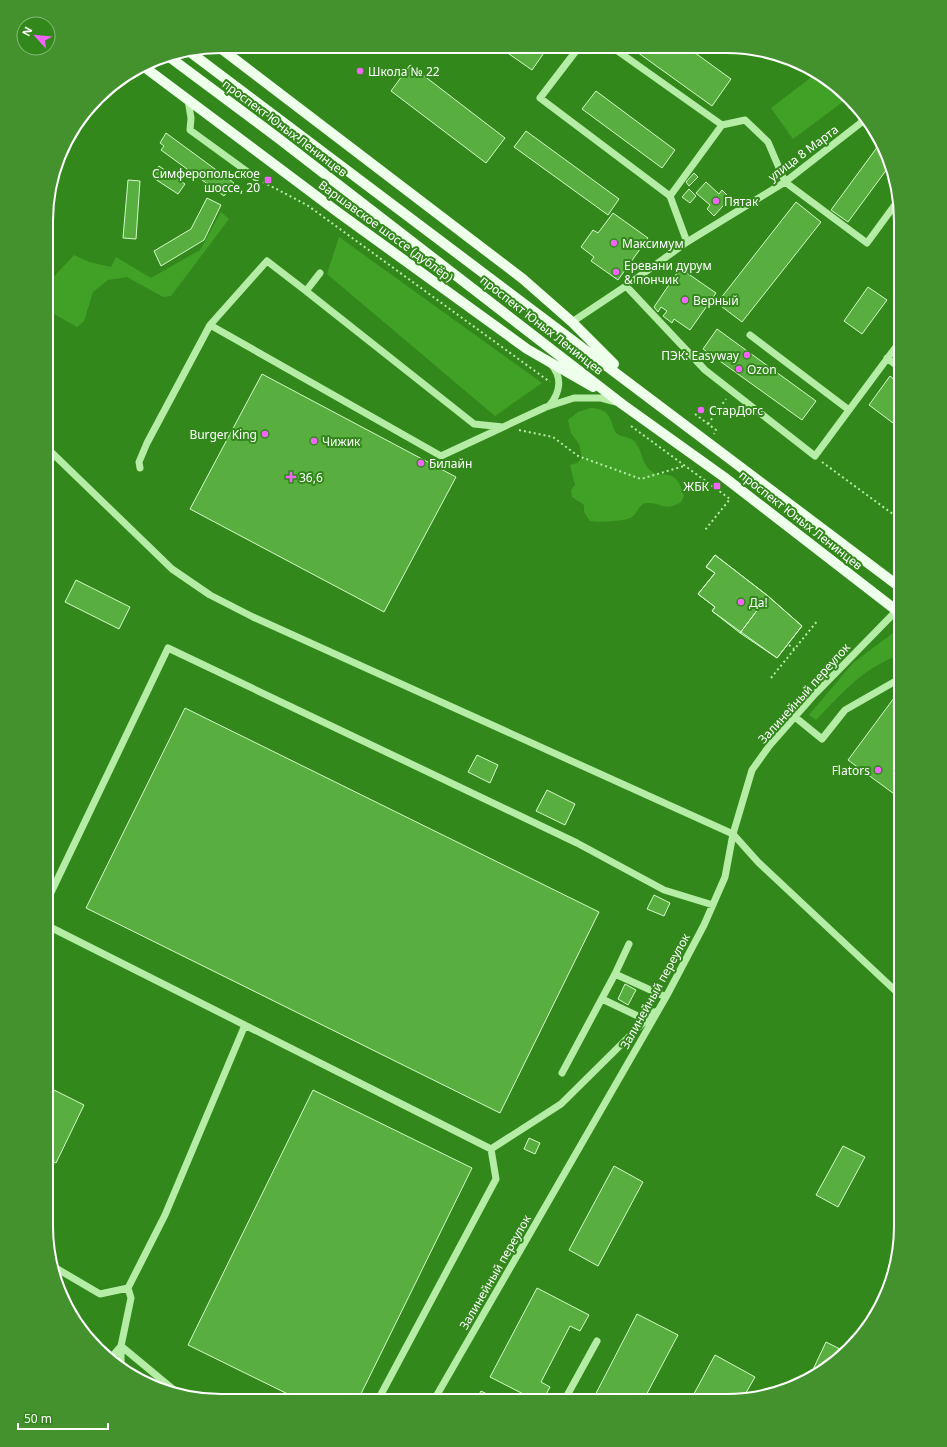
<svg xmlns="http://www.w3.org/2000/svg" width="947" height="1447" viewBox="0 0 947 1447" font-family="'Noto Sans',sans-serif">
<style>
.green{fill:#41a126}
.building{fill:#58af40;stroke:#d5f9cb}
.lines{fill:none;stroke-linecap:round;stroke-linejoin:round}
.path{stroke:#b5eca6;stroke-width:2;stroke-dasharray:2 3;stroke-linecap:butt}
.minor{stroke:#b5eca6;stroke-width:7}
.major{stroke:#eeffeb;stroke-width:10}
.poi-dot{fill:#f364fc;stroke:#33881c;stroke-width:1.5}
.labels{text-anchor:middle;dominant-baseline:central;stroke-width:4;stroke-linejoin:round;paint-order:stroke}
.poi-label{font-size:12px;fill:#fff;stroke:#33881c;text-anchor:start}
.street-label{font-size:12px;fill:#fff;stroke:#33881c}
.rim{fill:none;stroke:#fff;stroke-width:2}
</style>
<rect width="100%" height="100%" fill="#33881c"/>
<!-- green -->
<path class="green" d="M817,73L832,82L848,98L793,139L771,108Z
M221,212L229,219L171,296L163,297L127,277L108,280L93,292L84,321L77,327L47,310V284L74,255L89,262L111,267L116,257L151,278L200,250Z
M339,237L542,383L495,416L327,274Z
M591,408C617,409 609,431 619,435C626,438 633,437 637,445C642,452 642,461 647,467C661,484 674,461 684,496L681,502C664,512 663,503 648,503C639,503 638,512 632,517C627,521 597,523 590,521L584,512V505L572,497L571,490L575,485L570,465L577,463L582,458L579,444L571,433L568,420L578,412Z
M897,630H901V654C862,669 844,691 816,720L809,715L853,663Z"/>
<!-- building -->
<path class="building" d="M499,47H548L532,70Z
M630,47H687L731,79L712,106Z
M410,65L505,138L486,163L391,91Z
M596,91L675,150L662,168L582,109Z
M526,131L619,199L608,215L514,147Z
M166,133L234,183L224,196L161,150L164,146L160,143Z
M881,142L888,154L890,165L848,222L831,210Z
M159,166L185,184L178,194L152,177Z
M694,173L698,177L689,186L686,182Z
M128,180L140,181L136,239L123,238Z
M706,182L719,194L722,190L730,198L714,216L707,209L710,205L696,193Z
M689,189L696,196L690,203L682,197Z
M207,198L221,205L204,240L161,266L154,251L191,229Z
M796,202L821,222L742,322L717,303Z
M613,213L648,238L618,280L591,261L594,257L581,247L593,230L598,233Z
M679,270L686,274L687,273L716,293L690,330L674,319L672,323L663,316L667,311L661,307L658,312L654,307Z
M868,287L887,300L862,334L844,321Z
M717,329L816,401L802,420L703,349Z
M262,374L456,477L384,612L190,509Z
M890,376L901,385V429L869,405Z
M715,555L768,596L740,633L712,611L715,607L698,594L715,573L706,567Z
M715,555L768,596L802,626L777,658L712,611L715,607L698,594L715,573L706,567Z
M76,580L130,607L119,629L65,602Z
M768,596L802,626L777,658L740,633Z
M894,698L901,703V799L848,760Z
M185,708L599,912L500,1113L86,908Z
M477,755L498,765L490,783L468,772Z
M547,790L575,804L565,825L536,811Z
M654,895L670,903L664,916L647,909Z
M625,984L636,990L628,1005L618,999Z
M54,1090L84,1105L56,1163L46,1158V1105Z
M313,1090L472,1168L358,1400H300L188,1345Z
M529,1138L540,1143L535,1154L524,1149Z
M843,1146L865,1157L838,1207L816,1195Z
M614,1166L643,1182L598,1266L569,1250Z
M900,1241L896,1258L892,1256Z
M537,1288L589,1315L580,1331L570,1326L541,1382L550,1387L543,1400H535L490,1377Z
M637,1314L678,1335L643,1401H592Z
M826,1342L846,1352L841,1358L809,1378Z
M715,1355L755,1377L743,1398L726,1401H690Z
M481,1391L499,1400H476Z"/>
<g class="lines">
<!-- path -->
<path class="path" d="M263,182L307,205L550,382
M695,414L716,430L714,434
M708,424L726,399
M631,426L730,499L705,530
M519,430L553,437L578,456L641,479L684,466
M822,462L901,520
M789,645L794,649
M771,678L818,620"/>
<!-- minor -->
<path class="minor" d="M579,47L540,98L670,196L687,242
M612,47L722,125L670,196
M188,100L191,118L190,130L256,178
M722,125L745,120L768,142L785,182L867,243L897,202
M320,273L306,291L474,424L503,427
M626,286L705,370L815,456L901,340
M572,322L626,286L687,242L785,182L867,118
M210,325L441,456L546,407L574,398H601L616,402
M750,335L849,410
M887,358L901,369
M549,406C560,393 563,378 551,364
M47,448L172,569L210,595L253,617L733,834L758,862L901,996
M140,468L139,462L147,443L210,325L267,261L306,291
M795,717L822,739L845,710L901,678
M46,903L168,648L577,843L664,890L713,905
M46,925L491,1149
M615,974L666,997
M602,999L646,1020
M562,1073L615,974L629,944
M491,1149L561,1104L654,1012
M54,1267L100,1294L128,1288L165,1215L245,1025
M128,1288L131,1298L121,1346L180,1395
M121,1346V1369
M109,1360L121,1346
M378,1400L496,1179L491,1149
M434,1400L666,997L704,925L725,877L733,834L752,770L770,745L815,694L901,606
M564,1401L597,1341"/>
<!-- major -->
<path class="major" d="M219,47L523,279L572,322L614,364
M190,52L901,588
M168,56L278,138L622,404L724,477L901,614
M143,66L339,213L527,349L593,387"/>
</g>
<!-- markers -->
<g class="poi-dot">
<circle cx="360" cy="71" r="4"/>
<rect x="264" y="176" width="8" height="8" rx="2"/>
<circle cx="716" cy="201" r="4"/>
<circle cx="614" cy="243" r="4"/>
<circle cx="616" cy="272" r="4"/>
<circle cx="685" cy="300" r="4"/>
<circle cx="747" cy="355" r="4"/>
<circle cx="739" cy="369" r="4"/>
<circle cx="701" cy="410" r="4"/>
<circle cx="265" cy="434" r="4"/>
<circle cx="314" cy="441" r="4"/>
<circle cx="421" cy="463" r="4"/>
<path d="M289 471h4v4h4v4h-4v4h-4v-4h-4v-4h4z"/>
<rect x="713" y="482" width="8" height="8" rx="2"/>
<circle cx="741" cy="602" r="4"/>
<circle cx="878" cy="770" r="4"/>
</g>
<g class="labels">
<!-- poi labels -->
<g class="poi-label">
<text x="368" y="71">Школа № 22</text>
<text x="260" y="173" text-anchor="end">Симферопольское<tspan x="260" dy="14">шоссе, 20</tspan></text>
<text x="724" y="201">Пятак</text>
<text x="622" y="243">Максимум</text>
<text x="624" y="265">Еревани дурум<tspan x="624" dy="14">&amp; пончик</tspan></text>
<text x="693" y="300">Верный</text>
<text x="739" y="355" text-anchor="end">ПЭК: Easyway</text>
<text x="747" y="369">Ozon</text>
<text x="709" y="410">СтарДогс</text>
<text x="257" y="434" text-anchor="end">Burger King</text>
<text x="322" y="441">Чижик</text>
<text x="429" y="463">Билайн</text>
<text x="299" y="477">36,6</text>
<text x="709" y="486" text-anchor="end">ЖБК</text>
<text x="749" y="602">Да!</text>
<text x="870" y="770" text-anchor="end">Flators</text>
</g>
<!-- street labels -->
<g class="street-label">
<text transform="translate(285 128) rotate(37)">проспект Юных Ленинцев</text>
<text transform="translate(803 153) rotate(-37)">улица 8 Марта</text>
<text transform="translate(386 231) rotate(36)">Варшавское шоссе (дублёр)</text>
<text transform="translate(542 325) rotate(38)">проспект Юных Ленинцев</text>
<text transform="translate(801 520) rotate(38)">проспект Юных Ленинцев</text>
<text transform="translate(804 693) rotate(-48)">Залинейный переулок</text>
<text transform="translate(655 991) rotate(-61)">Залинейный переулок</text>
<text transform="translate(495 1272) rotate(-60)">Залинейный переулок</text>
</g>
</g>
<!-- crop -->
<path d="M0 0H947V1447H0ZM221 53H726A168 168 0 0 1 894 221V1226A168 168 0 0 1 726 1394H221A168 168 0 0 1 53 1226V221A168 168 0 0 1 221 53Z" fill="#43922e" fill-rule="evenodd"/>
<path class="rim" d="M221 53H726A168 168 0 0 1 894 221V1226A168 168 0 0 1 726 1394H221A168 168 0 0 1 53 1226V221A168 168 0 0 1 221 53Z"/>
<!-- north arrow -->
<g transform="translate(36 36) rotate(297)"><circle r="19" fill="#33881c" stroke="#85b877"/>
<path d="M0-3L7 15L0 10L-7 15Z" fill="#f364fc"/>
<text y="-6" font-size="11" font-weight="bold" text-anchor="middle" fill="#ffffff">N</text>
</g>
<!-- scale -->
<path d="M18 1423v6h90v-6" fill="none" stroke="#ffffff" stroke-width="2"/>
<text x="24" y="1423" font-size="12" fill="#ffffff" stroke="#33881c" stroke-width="3" paint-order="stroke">50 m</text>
</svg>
